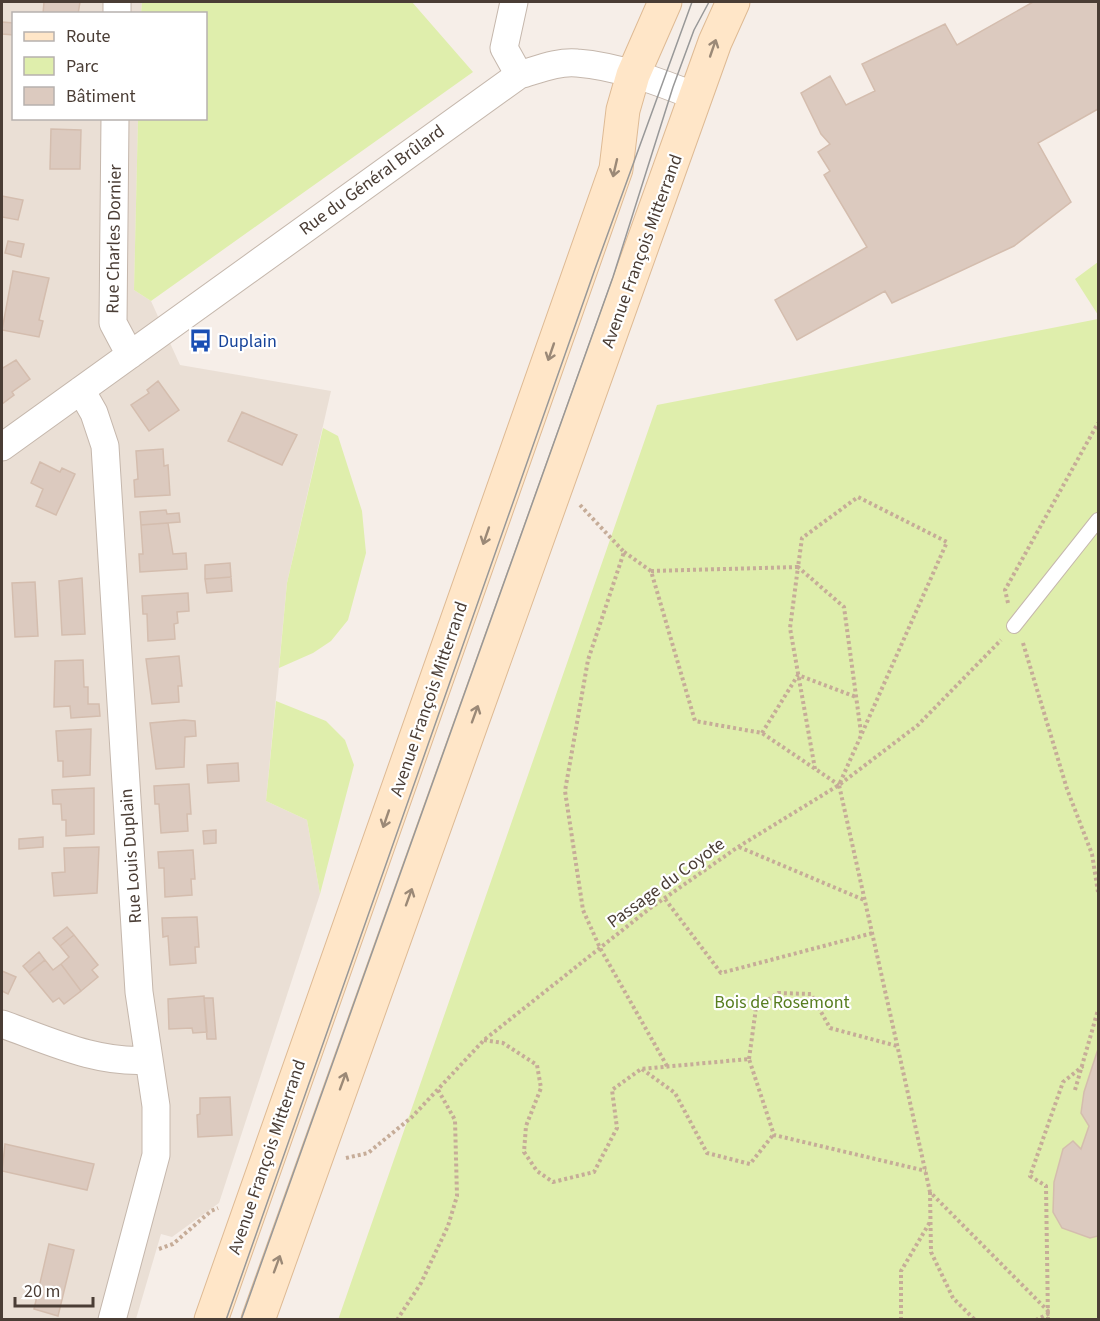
<svg xmlns="http://www.w3.org/2000/svg" width="1100" height="1321" viewBox="0 0 1100 1321" font-family="'Source Sans 3',sans-serif">
<style>
.residential{fill:#eadfd5}
.green{fill:#dfeeac}
.building{fill:#dccabf;stroke:#d4bdae;stroke-width:1.5}
.lines{fill:none;stroke-linecap:round;stroke-linejoin:round}
.lane-casing{stroke:#c5b7ac;stroke-width:16}
.street-casing{stroke:#c5b7ac;stroke-width:29}
.secondary-casing{stroke:#deba94;stroke-width:35}
.path{stroke:#c6ac98;stroke-width:4;stroke-dasharray:3 3;stroke-linecap:butt}
.lane{stroke:#fff;stroke-width:14}
.street{stroke:#fff;stroke-width:27}
.secondary{stroke:#ffe6c8;stroke-width:33}
.tram{stroke:#989898;stroke-width:1.5}
.oneway{stroke:#9b8977}
.labels{text-anchor:middle;dominant-baseline:central;stroke-width:4.5;stroke-linejoin:round;paint-order:stroke}
.street-label{font-size:18px;fill:#4a3d35;stroke:#fff}
.transit-label{font-size:18px;fill:#164399;stroke:#fff;text-anchor:start}
.park-label{font-size:18px;fill:#587e20;stroke:#fff}
</style>
<rect width="100%" height="100%" fill="#f6eee8"/>
<!-- residential -->
<path class="residential" d="M2,2H142L141,13L14,14V118L138,119L134,290L151,301L180,365L331,391L287,583L266,801L307,820L320,894L219,1203L172,1237L161,1234L136,1319L2,1320Z"/>
<!-- green -->
<path class="green" d="M142,2H412L473,72L151,301L134,290L138,119L206,118V14L141,13Z
M1098,262V315L1075,279Z
M1098,319V1319L338,1320L657,405Z
M323,428L338,436L362,511L366,553L348,620L331,641L313,653L279,668L287,583Z
M276,701L326,721L345,740L354,765L320,894L307,820L266,801Z"/>
<!-- building -->
<path class="building" d="M44,2H80L78,14H43Z
M1033,2H1098V109L1038,143L1071,202L1014,246L892,303L885,291L797,340L775,300L867,247L824,175L830,171L818,152L830,144L821,134L801,93L830,76L846,105L875,91L862,64L945,24L957,45Z
M2,22L14,23V35L2,34Z
M51,129L81,130L80,169H50Z
M2,196L23,200L18,220L2,217Z
M8,241L24,244L21,257L5,253Z
M13,271L49,278L39,320L43,321L39,337L2,330Z
M16,360L30,379L12,392L14,395L2,404V366L3,368Z
M158,381L179,410L149,431L131,405L149,393L147,390Z
M242,412L297,435L282,465L228,441Z
M163,449L164,466L168,465L170,495L135,497L134,480L138,479L136,451Z
M40,462L60,472L62,468L75,474L56,515L36,506L43,489L31,483Z
M166,510L167,514L179,513L180,522L141,525L140,512Z
M168,523L173,554L186,553L187,569L140,572L139,554H143L141,525Z
M230,563L231,577L205,579V565Z
M231,577L232,591L207,593L205,579Z
M82,578L85,634L62,635L59,581Z
M35,582L38,636L15,637L12,583Z
M188,593L189,611L177,612L178,623L174,624L175,639L148,641L147,614H143L142,596Z
M179,656L182,686H178L179,702L152,704L146,659Z
M83,660L84,687H88V704H99L100,716L71,718L70,706L54,707L55,661Z
M184,720L195,721L196,736L185,737L184,767L156,769L150,723Z
M91,729L90,775L63,777V761H58L56,731Z
M238,763L239,781L208,783L207,765Z
M189,784L191,814H187L188,831L161,833L159,804H155L154,786Z
M94,788V834L66,836V820H62L61,804H53L52,790Z
M216,830V843L204,844L203,831Z
M43,837V847L19,849V839Z
M99,847L97,893L54,896L52,873L65,872L64,848Z
M193,850L195,879H191L192,895L165,897L164,868H159L158,852Z
M197,917L199,947H195L196,963L170,965L168,936L163,937L162,918Z
M67,927L74,935L60,946L53,938Z
M74,935L98,965L92,970L98,977L81,991L61,964L69,957L60,946Z
M39,952L45,960L29,973L23,966Z
M45,960L53,970L61,964L81,991L64,1004L59,998L53,1002L29,973Z
M2,971L16,977L8,994L2,991Z
M204,996L207,1032L193,1033L192,1028L169,1029L168,999Z
M204,998H213L216,1039H207Z
M1098,1049V1236L1090,1238L1062,1228L1053,1212L1054,1182L1063,1149L1073,1141L1081,1149L1089,1126L1081,1113L1084,1092Z
M230,1097L232,1135L198,1137L197,1115L200,1114V1098Z
M5,1144L94,1164L87,1190L2,1171Z
M49,1244L74,1250L58,1316L34,1309Z"/>
<g class="lines">
<defs>
<path id="lane" d="M1014,626L1098,520"/>
<path id="street" d="M514,2L504,48L519,75
M117,14V2
M115,118L113,323L130,355
M81,390L94,413L105,446L139,992L156,1106V1155L112,1320
M2,447L519,75C537,70 558,61 577,63C617,66 660,82 697,97
M2,1024C50,1041 97,1064 149,1060"/>
<path id="secondary" d="M211,1320L616,169L623,110L633,75L665,2
M258,1320L715,42L733,2"/>
</defs>
<!-- lane casing -->
<use href="#lane" class="lane-casing"/>
<!-- street casing -->
<use href="#street" class="street-casing"/>
<!-- secondary casing -->
<use href="#secondary" class="secondary-casing"/>
<!-- path -->
<path class="path" d="M580,505L624,552L588,660L565,791L583,910L600,948L667,1066
M624,552L651,571L695,721L762,733L839,785
M651,571L798,567L802,538L858,497L947,542L839,785L930,1192L1050,1313L1036,1320
M1008,603L1005,590L1098,423
M1023,643L1067,789L1092,854L1098,892
M762,733L798,675L856,697
M815,769L790,628L798,567L844,607L861,733
M739,847L864,900
M665,899L721,973L873,933
M484,1040L503,1043L537,1065L541,1088L526,1126L524,1152L537,1171L553,1182L594,1172L617,1128L612,1090L641,1069L749,1059L774,1135L926,1171
M749,1059L756,1008L778,993L811,994L830,1028L897,1046
M642,1069L675,1093L707,1153L750,1164L773,1135
M1075,1090L1098,1010
M346,1158L368,1153L412,1117L484,1040L649,909L738,847L839,785L918,725L1001,640
M930,1192L931,1252L953,1298L975,1320
M159,1249L173,1244L211,1211L218,1208
M397,1320L421,1283L448,1226L457,1196L455,1120L437,1088
M901,1320V1271L930,1222
M1048,1320L1046,1186L1030,1176L1063,1082L1083,1066"/>
<!-- lane -->
<use href="#lane" class="lane"/>
<!-- street -->
<use href="#street" class="street"/>
<!-- secondary -->
<use href="#secondary" class="secondary"/>
<!-- tram -->
<path class="tram" d="M226,1320L595,269L692,2
M241,1320L613,277L673,87L694,30L709,2"/>
</g>
<!-- one-way arrows -->
<defs><path id="oneway-shaft" d="M-6 0H5M1.5-3L5.5 0L1.5 3" fill="none" stroke-width="1.6" stroke-linecap="round" stroke-linejoin="round" transform="scale(1.5)"/></defs>
<g class="oneway">
<use href="#oneway-shaft" transform="translate(713 48) rotate(-71)"/>
<use href="#oneway-shaft" transform="translate(615 168) rotate(103)"/>
<use href="#oneway-shaft" transform="translate(551 352) rotate(109)"/>
<use href="#oneway-shaft" transform="translate(486 536) rotate(109)"/>
<use href="#oneway-shaft" transform="translate(475 714) rotate(-70)"/>
<use href="#oneway-shaft" transform="translate(386 819) rotate(109)"/>
<use href="#oneway-shaft" transform="translate(409 897) rotate(-70)"/>
<use href="#oneway-shaft" transform="translate(343 1081) rotate(-70)"/>
<use href="#oneway-shaft" transform="translate(277 1264) rotate(-70)"/>
</g>
<!-- icons -->
<defs>
<symbol id="bus-bare" viewBox="-9 -9 18 18"><path d="M-5-6H5V4H4V6H2V4H-2V6H-4V4H-5ZM-3.5-4V0h7V-4ZM-3.5 1.2v1.5H-2V1.2ZM2 1.2v1.5H3.5V1.2Z" fill="#1a4fb4" stroke="#fff" stroke-width="2.5" paint-order="stroke"/></symbol>
</defs>
<g fill-rule="evenodd">
<use href="#bus-bare" x="184" y="324" width="33" height="33"/>
</g>
<g class="labels">
<!-- street labels -->
<g class="street-label">
<text transform="translate(372 180) rotate(-36)">Rue du Général Brûlard</text>
<text transform="translate(114 239) rotate(-89)">Rue Charles Dornier</text>
<text transform="translate(642 251) rotate(-70)">Avenue François Mitterrand</text>
<text transform="translate(429 699) rotate(-71)">Avenue François Mitterrand</text>
<text transform="translate(131 856) rotate(-94)">Rue Louis Duplain</text>
<text transform="translate(666 883) rotate(-36)">Passage du Coyote</text>
<text transform="translate(267 1157) rotate(-71)">Avenue François Mitterrand</text>
</g>
<!-- transit labels -->
<g class="transit-label">
<text x="218" y="341">Duplain</text>
</g>
<!-- park labels -->
<g class="park-label">
<text x="782" y="1002">Bois de Rosemont</text>
</g>
</g>
<!-- border -->
<rect width="1100" height="1321" fill="none" stroke="#4a3d35" stroke-width="6"/>
<!-- legend -->
<rect x="12" y="12" width="195" height="108" fill="#ffffff" stroke="#b7b1ae" stroke-width="1.5"/>
<rect x="24" y="32" width="30" height="9" fill="#ffe6c8" stroke="#b7b1ae" stroke-width="1.5"/>
<text x="66" y="42" font-size="18" fill="#4a3d35">Route</text>
<rect x="24" y="57" width="30" height="18" fill="#dfeeac" stroke="#b7b1ae" stroke-width="1.5"/>
<text x="66" y="72" font-size="18" fill="#4a3d35">Parc</text>
<rect x="24" y="87" width="30" height="18" fill="#dccabf" stroke="#b7b1ae" stroke-width="1.5"/>
<text x="66" y="102" font-size="18" fill="#4a3d35">Bâtiment</text>
<!-- scale -->
<path d="M15 1297v9h78v-9" fill="none" stroke="#4a3d35" stroke-width="3"/>
<text x="24" y="1297" font-size="18" fill="#4a3d35" stroke="#ffffff" stroke-width="4.5" paint-order="stroke">20 m</text>
</svg>
